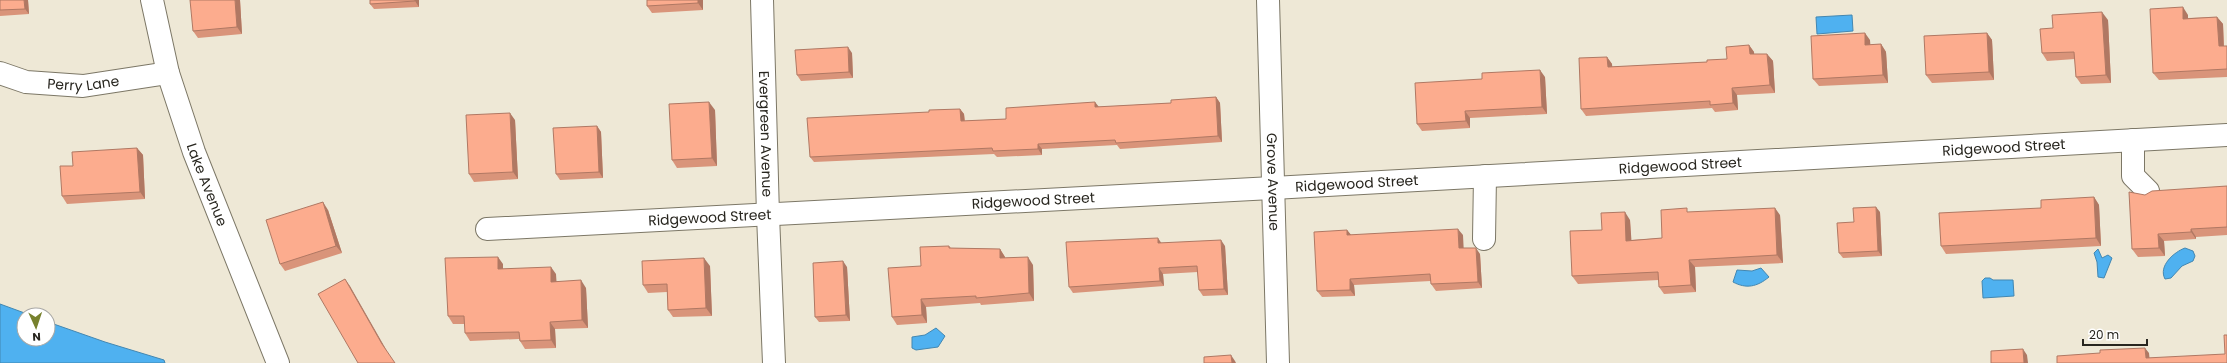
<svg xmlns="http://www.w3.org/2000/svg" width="2227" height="363" viewBox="0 0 2227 363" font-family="Poppins,sans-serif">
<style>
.water{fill:#4fb1f0;stroke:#4387b1}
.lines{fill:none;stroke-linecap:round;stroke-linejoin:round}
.minor-casing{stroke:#7c7766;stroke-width:24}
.minor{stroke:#fff;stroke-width:22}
.wall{fill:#d9947a}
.shaded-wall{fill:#b07863}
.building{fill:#fcac8e;stroke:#b07863}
.labels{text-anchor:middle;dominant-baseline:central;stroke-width:4;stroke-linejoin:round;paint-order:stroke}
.street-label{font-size:14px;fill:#28261f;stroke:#fff}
</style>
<rect width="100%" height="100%" fill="#eee8d6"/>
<!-- water -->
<path class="water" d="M1852,15L1853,31L1817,34L1816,17Z
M2185,248L2193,251L2195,256L2193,261L2182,266L2171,278L2165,279C2158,266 2174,252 2185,248Z
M2098,249L2102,258L2108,255L2112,258L2104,278L2098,277L2097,262L2094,253Z
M1761,268L1769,277C1757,287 1746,289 1733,282L1737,270L1752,271Z
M1985,278H1990L1993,280H2013L2014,296L1983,298L1982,281Z
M0,304L30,315H24V339H48V322L105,342L164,360L165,363H0Z
M936,328L945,336L938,347L916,350L912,348V337L925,335Z"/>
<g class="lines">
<defs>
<g id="minor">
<path id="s1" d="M152,0L168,73L194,152L278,363"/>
<path id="s2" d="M762,0L768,215L774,363"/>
<path id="s3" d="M1268,0L1278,363"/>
<path id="s4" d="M0,73L26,82L83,86L168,73"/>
<path d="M2133,140V176L2148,191"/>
<path id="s5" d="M487,229L1273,188L2227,135"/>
<path d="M1484,239L1485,176"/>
</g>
</defs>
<!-- minor casing -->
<use href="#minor" class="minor-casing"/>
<!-- minor -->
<use href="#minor" class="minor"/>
</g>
<!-- wall -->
<path class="wall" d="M0,0H28L29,14L0,16Z
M240,0L242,34L198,38L193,31Z
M370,0H419V7L374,9L370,4Z
M647,0H703V10L652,13L647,6Z
M2188,15V18L2217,17L2223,24L2224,46H2227V77L2159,80L2153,73Z
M2108,20L2111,83L2081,84L2076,77L2075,59L2047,61L2042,53L2053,28Z
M1987,33L1992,40L1994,80L1932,83L1926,75Z
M1870,40V45L1881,44L1886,52L1888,83L1819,86L1813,79Z
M1749,45L1754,52V54H1767L1773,61L1775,93L1737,95L1738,110L1715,112L1712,108L1586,116L1581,109L1607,57L1612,64V67L1707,62L1727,59Z
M852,53L853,78L801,81L797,75Z
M1545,77L1547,114L1470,118V128L1422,131L1417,124Z
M1216,97L1220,103L1222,142L1120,149L1117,145L1042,149V155L997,157L994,154L814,162L810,157L929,112L960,109L964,114L965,121L1006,119L1098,107L1171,103Z
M715,110L717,166L677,168L672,160Z
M515,120L518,179L474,182L469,174Z
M597,126L601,132L603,178L560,180L556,174Z
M137,148L143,155L145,199L67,204L62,196L73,166Z
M2227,186V235L2196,237V239L2164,241L2165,256L2138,257L2132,249L2145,195Z
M2094,197L2099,205L2101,246L1946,254L1941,246L2041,208Z
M328,210L342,253L285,271L280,264Z
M1689,212L1780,215L1783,263L1695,267L1696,292L1664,294L1659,287V280L1578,284L1572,276L1602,230L1630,220L1631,240L1662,238Z
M1880,212L1882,256L1843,258L1839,253L1854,222Z
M1347,230L1351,235H1463V248L1480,254L1482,288L1436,291L1431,284V281L1354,285L1355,296L1322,297L1317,291Z
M1161,243L1225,246L1228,295L1203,296L1199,290L1198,272L1163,274L1164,286L1073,293L1069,287Z
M949,246L951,248L1000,249L1005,257V258L1033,265L1034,301L981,305L980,303L926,307L927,323L897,325L892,317L921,266Z
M503,264V269L556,274V281L586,288L588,328L555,329L556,348L525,349L520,341L519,339L470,341L465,333V324H453L448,316Z
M710,266L712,316L673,317L668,310L667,292L648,293L643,285Z
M847,267L850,321L819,322L815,317Z"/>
<!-- shaded-wall -->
<path class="shaded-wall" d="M24,0H28L29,14L25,9Z
M235,0H240L242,34L237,27Z
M415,0H419V7L415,1Z
M698,0H703V10L698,3Z
M2183,7L2188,15V26L2183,19Z
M2102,12L2108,20L2111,83L2106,75Z
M2217,17L2223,24L2224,54L2219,46Z
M1865,33L1870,40L1871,53L1865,45Z
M1987,33L1992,40L1994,80L1989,72Z
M1881,44L1886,52L1888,83L1883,75Z
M1749,45L1754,52L1755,62L1750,54Z
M848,47L852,53L853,78L849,72Z
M1767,54L1773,61L1775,93L1770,85Z
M1607,57L1612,64L1613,74L1608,67Z
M1540,70L1545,77L1547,114L1542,107Z
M1732,88L1737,95L1738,110L1733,103Z
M1216,97L1220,103L1222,142L1218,136Z
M709,102L715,110L717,166L712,158Z
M1095,102L1099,107H1095Z
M960,109L964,114L965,127L961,121Z
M1465,111L1470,118V128L1466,121Z
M510,113L515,120L518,179L513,172Z
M597,126L601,132L603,178L599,172Z
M1038,144L1042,149V155L1038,149Z
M137,148L143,155L145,199L140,192Z
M2094,197L2099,205L2101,246L2096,238Z
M323,202L328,210L342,253L336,246Z
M1876,207L1880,212L1882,256L1878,251Z
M1775,208L1780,215L1783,263L1777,255Z
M1625,212L1630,220L1632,248L1626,241Z
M1458,229L1463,235L1464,255L1459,248Z
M2191,229L2196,237V239L2191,232Z
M1347,230L1352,236L1347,235Z
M2158,234L2164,241L2165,256L2159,248Z
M1158,238L1162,244L1158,243Z
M1221,240L1225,246L1228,295L1224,289Z
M1476,248L1480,254L1482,288L1478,282Z
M1000,249L1005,257L1006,266L1000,258Z
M498,257L503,264V277L498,269Z
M1028,257L1033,265L1034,301L1029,293Z
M704,258L710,266L712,316L706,308Z
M1689,260L1695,267L1696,292L1691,285Z
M843,261L847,267L850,321L846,315Z
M551,267L556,274L557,289L551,282Z
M1159,268L1163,274L1164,286L1160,281Z
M345,279L350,286L387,351L382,344Z
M1350,279L1354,285L1355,296L1350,290Z
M581,280L586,288L588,328L582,320Z
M921,299L926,307L927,323L922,315Z
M550,322L555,329L556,348L551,340Z
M2145,348L2149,353L2150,363L2146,358Z
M2023,349L2027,355L2028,363H2024Z
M1231,355L1235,361L1236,363H1232Z"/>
<!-- building -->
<path class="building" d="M0,0H24L25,9L0,10Z
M190,0H235L237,27L193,31Z
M370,0H415V1L370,4Z
M647,0H698V3L647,6Z
M2183,7V19L2217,17L2219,46H2227V69L2153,73L2150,9Z
M2102,12L2106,75L2076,77L2074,52L2042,53L2040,29L2053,28L2052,15Z
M1865,33V45L1881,44L1883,75L1813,79L1811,36Z
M1987,33L1989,72L1926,75L1924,36Z
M1749,45L1750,54H1767L1770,85L1732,88L1733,103L1710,105V101L1581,109L1579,58L1607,57L1608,67L1707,62V60L1727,59L1726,47Z
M848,47L849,72L797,75L795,50Z
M1540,70L1542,107L1465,111L1466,121L1417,124L1415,83L1482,79V73Z
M1216,97L1218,136L1116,143L1115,140L1038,144V149L993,151L992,148L810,157L807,118L929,112V110L960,109L961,121L1006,119V108L1095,102V107L1171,103V100Z
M709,102L712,158L672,160L669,104Z
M510,113L513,172L469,174L466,115Z
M597,126L599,172L556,174L553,128Z
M137,148L140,192L62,196L60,166H73L72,152Z
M2227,186V227L2191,229V232L2158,234L2159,248L2132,249L2129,192L2145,195L2152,191Z
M2094,197L2096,238L1941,246L1939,213L2041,208V200Z
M323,202L336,246L280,264L266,220Z
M1876,207L1878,251L1839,253L1837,223L1854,222L1853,208Z
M1687,208V212L1775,208L1777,255L1689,260L1691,285L1659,287L1658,272L1572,276L1570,231L1602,230L1601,213L1625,212L1626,241L1662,238L1661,210Z
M1458,229L1459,248H1476L1478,282L1431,284L1430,274L1350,279V290L1317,291L1314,232L1347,230V235Z
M1158,238V243L1221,240L1224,289L1199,290L1197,266L1159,268L1160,281L1069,287L1066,242Z
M949,246V248L1000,249V258L1028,257L1029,293L976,298V296L921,299L922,315L892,317L888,268L921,266L920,247Z
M498,257V269L551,267V282L581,280L582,320L550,322L551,340L520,341L519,332L465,333L464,316H448L445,258Z
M704,258L706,308L668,310L667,284L643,285L642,261Z
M843,261L846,315L815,317L813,263Z
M345,279L382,344L395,363H358L318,294Z
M2224,335H2227V363H2057V356L2100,353V350L2145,348L2146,358L2225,354Z
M2023,349L2024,363H1991V351Z
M1231,355L1232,363H1204V357Z"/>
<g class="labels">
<!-- street labels -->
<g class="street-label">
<text stroke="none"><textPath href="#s4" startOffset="85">Perry Lane</textPath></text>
<text stroke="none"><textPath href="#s2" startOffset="134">Evergreen Avenue</textPath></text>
<text stroke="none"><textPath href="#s5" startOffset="1519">Ridgewood Street</textPath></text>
<text stroke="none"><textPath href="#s5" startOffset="1195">Ridgewood Street</textPath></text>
<text stroke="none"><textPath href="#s3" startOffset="182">Grove Avenue</textPath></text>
<text stroke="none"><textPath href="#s1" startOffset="193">Lake Avenue</textPath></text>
<text stroke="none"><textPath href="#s5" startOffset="871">Ridgewood Street</textPath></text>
<text stroke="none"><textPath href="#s5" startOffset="547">Ridgewood Street</textPath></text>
<text stroke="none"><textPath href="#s5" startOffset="223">Ridgewood Street</textPath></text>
</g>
</g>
<!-- north arrow -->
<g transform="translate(36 327) rotate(177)"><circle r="19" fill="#ffffff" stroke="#a9a8a5"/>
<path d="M0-3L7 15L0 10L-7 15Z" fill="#77812d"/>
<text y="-6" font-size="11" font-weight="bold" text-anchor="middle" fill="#28261f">N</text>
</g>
<!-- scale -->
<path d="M2083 339v6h64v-6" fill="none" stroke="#28261f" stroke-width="2"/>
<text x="2089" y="339" font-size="12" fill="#28261f" stroke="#ffffff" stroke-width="3" paint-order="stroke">20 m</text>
</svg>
